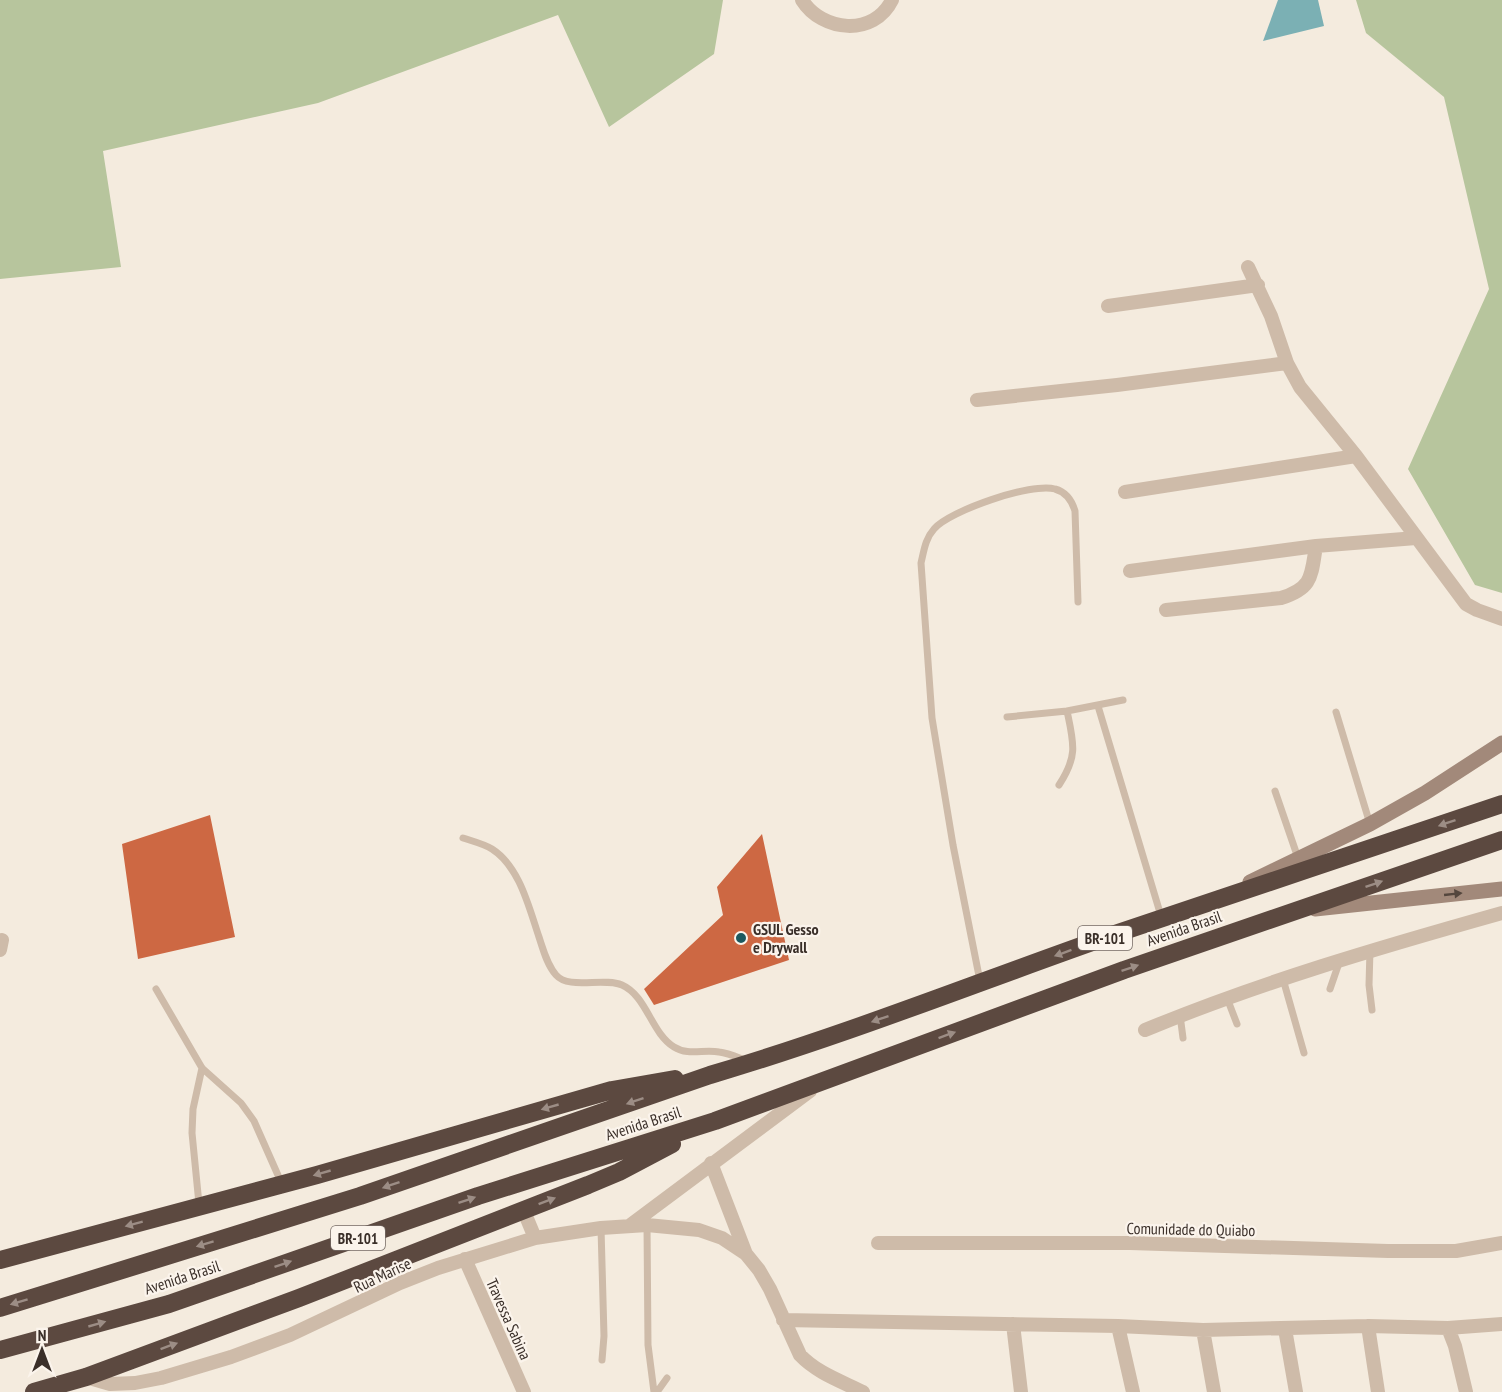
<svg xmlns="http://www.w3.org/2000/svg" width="1502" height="1392" viewBox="0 0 1502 1392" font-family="'PT Sans Narrow',sans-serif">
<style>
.green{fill:#b7c59d}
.water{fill:#7bb0b4}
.building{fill:#cd6843}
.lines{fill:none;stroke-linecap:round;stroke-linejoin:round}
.lane{stroke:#cebba9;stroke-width:7}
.street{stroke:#cebba9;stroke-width:14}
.secondary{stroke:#a2897a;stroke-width:15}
.highway{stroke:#5c4940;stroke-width:18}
.oneway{fill:#9c8d85}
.oneway2{fill:#54463d}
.poi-dot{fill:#1c595f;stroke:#fbf4ec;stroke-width:2}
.labels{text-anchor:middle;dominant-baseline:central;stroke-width:4.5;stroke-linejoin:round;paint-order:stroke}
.shield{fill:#fbf4ec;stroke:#746a64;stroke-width:1.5}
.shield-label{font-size:15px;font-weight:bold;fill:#3a2f29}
.street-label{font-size:16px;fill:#3a2f29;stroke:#fbf4ec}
.poi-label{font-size:16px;font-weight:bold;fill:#3a2f29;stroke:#fbf4ec;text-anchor:start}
</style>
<rect width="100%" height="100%" fill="#f4ebde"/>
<!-- green -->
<path class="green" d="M0,0H723L714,54L609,127L558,15L318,103L103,151L121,267L0,279Z
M1356,0H1502V593L1475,585L1408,469L1489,289L1444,97L1366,33Z"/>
<!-- water -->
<path class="water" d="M1278,0H1318L1324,26L1263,41Z"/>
<!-- building -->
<path class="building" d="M210,815L235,937L138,959L122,844Z
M762,834L789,960L654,1005L644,989L723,915L717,887Z"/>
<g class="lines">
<!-- lane -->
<path class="lane" d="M1098,706L1161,916
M1336,712L1370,824
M1007,717L1067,711L1123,700
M1059,785C1078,756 1074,744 1067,711
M1275,791L1298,858
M463,838C472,841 484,844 492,849C520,867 529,908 539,937C543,949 547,965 556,975C569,990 603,977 622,985C647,996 651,1033 674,1047C688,1056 704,1049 719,1052C728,1053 737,1057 745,1060
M1370,950L1369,985L1372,1010
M1283,979L1304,1053
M980,981L953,845L932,718L921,563C924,551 925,539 934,529C949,511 1032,482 1055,489C1066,492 1072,501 1075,511L1078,602
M156,989L202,1068L241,1103L254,1121L281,1182
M1330,989L1340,960
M1227,998L1237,1024
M1180,1015L1183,1038
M199,1204L192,1133L193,1109L202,1068
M647,1225L648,1345L654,1392
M601,1228L604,1336L602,1360
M657,1392L667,1378"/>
<!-- street -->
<path class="street" d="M802,0C822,32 874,37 892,0
M1248,267L1271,316L1287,363L1300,387L1356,456L1466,604L1477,610L1502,619
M1108,306L1258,285
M977,400L1117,385L1287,363
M1125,492L1356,456
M1130,571L1316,546L1416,538
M1166,610L1281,598C1313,588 1311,576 1316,546
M0,950L2,940
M1145,1030C1261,982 1381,947 1502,913
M711,1163L746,1254
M523,1209L535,1238
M629,1226L810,1091
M878,1243H1130L1388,1251H1456L1502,1243
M465,1259L524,1392
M783,1320L1118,1326L1203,1330L1368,1326L1448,1328L1455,1346L1466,1392
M1013,1324L1021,1392
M1118,1326L1133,1392
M1368,1326L1378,1392
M1448,1328L1502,1324
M1285,1329L1296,1392
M1203,1330L1214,1392
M86,1377L110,1384L135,1383L161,1378L231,1357L290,1335L400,1283L438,1268L535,1238L601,1228L647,1225L699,1230L722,1238L746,1254L759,1270L770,1289L800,1355C817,1373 841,1381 863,1392"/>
<!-- secondary -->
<path class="secondary" d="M1250,882L1370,824L1425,793L1502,743
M1315,909L1502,889"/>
<!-- highway -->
<path class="highway" d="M0,1260L317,1175L612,1090L675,1079
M0,1308L360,1196L710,1075C846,1035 978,982 1112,935C1242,891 1372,848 1502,804
M0,1350L169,1304L478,1196L715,1121L1124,970L1502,840
M34,1392L86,1377L299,1298L588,1185L619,1172L672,1144"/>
</g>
<!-- one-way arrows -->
<defs><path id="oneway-solid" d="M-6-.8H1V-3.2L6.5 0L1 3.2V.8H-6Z" transform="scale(1.5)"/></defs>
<g class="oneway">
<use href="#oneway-solid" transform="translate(1447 823) rotate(161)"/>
<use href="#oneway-solid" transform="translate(1374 884) rotate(-19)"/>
<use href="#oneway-solid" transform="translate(1063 953) rotate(160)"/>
<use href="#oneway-solid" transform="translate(1130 968) rotate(-19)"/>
<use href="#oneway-solid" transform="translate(880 1019) rotate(161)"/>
<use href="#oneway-solid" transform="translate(947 1035) rotate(-20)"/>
<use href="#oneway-solid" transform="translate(635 1101) rotate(161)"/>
<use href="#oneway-solid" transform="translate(550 1107) rotate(164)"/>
<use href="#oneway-solid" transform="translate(322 1173) rotate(164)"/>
<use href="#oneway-solid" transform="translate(391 1185) rotate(161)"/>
<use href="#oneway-solid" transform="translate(467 1200) rotate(-19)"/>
<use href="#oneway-solid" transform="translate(547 1201) rotate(-21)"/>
<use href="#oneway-solid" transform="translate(134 1224) rotate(165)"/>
<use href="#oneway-solid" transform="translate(205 1244) rotate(163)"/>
<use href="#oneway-solid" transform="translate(283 1264) rotate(-19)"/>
<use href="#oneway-solid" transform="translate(19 1302) rotate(163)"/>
<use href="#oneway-solid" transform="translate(97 1324) rotate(-16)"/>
<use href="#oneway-solid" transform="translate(169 1346) rotate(-20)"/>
</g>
<use class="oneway2" href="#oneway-solid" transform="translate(1453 894) rotate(-6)"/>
<!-- markers -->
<circle class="poi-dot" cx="741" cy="938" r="6"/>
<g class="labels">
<!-- shield labels -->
<g class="shield">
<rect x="1078" y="926" width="54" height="24" rx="4.5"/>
<rect x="331" y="1226" width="54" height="24" rx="4.5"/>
</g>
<g class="shield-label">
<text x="1105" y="938">BR-101</text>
<text x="358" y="1238">BR-101</text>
</g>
<!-- street labels -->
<g class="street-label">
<text transform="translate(1184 928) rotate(-19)">Avenida Brasil</text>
<text transform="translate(643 1123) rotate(-18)">Avenida Brasil</text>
<text transform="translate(1191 1229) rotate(1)">Comunidade do Quiabo</text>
<text transform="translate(382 1275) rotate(-25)">Rua Marise</text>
<text transform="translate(182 1277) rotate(-18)">Avenida Brasil</text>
<text transform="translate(509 1319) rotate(66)">Travessa Sabina</text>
</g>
<!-- poi labels -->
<g class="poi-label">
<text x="753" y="929">GSUL Gesso<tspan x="753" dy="18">e Drywall</tspan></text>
</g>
</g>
<!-- north arrow -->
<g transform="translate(42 1350)" stroke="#fbf4ec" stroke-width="4.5" paint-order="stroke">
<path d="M0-4.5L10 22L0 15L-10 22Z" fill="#3a2f29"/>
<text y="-9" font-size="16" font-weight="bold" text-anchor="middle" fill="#3a2f29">N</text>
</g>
</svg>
